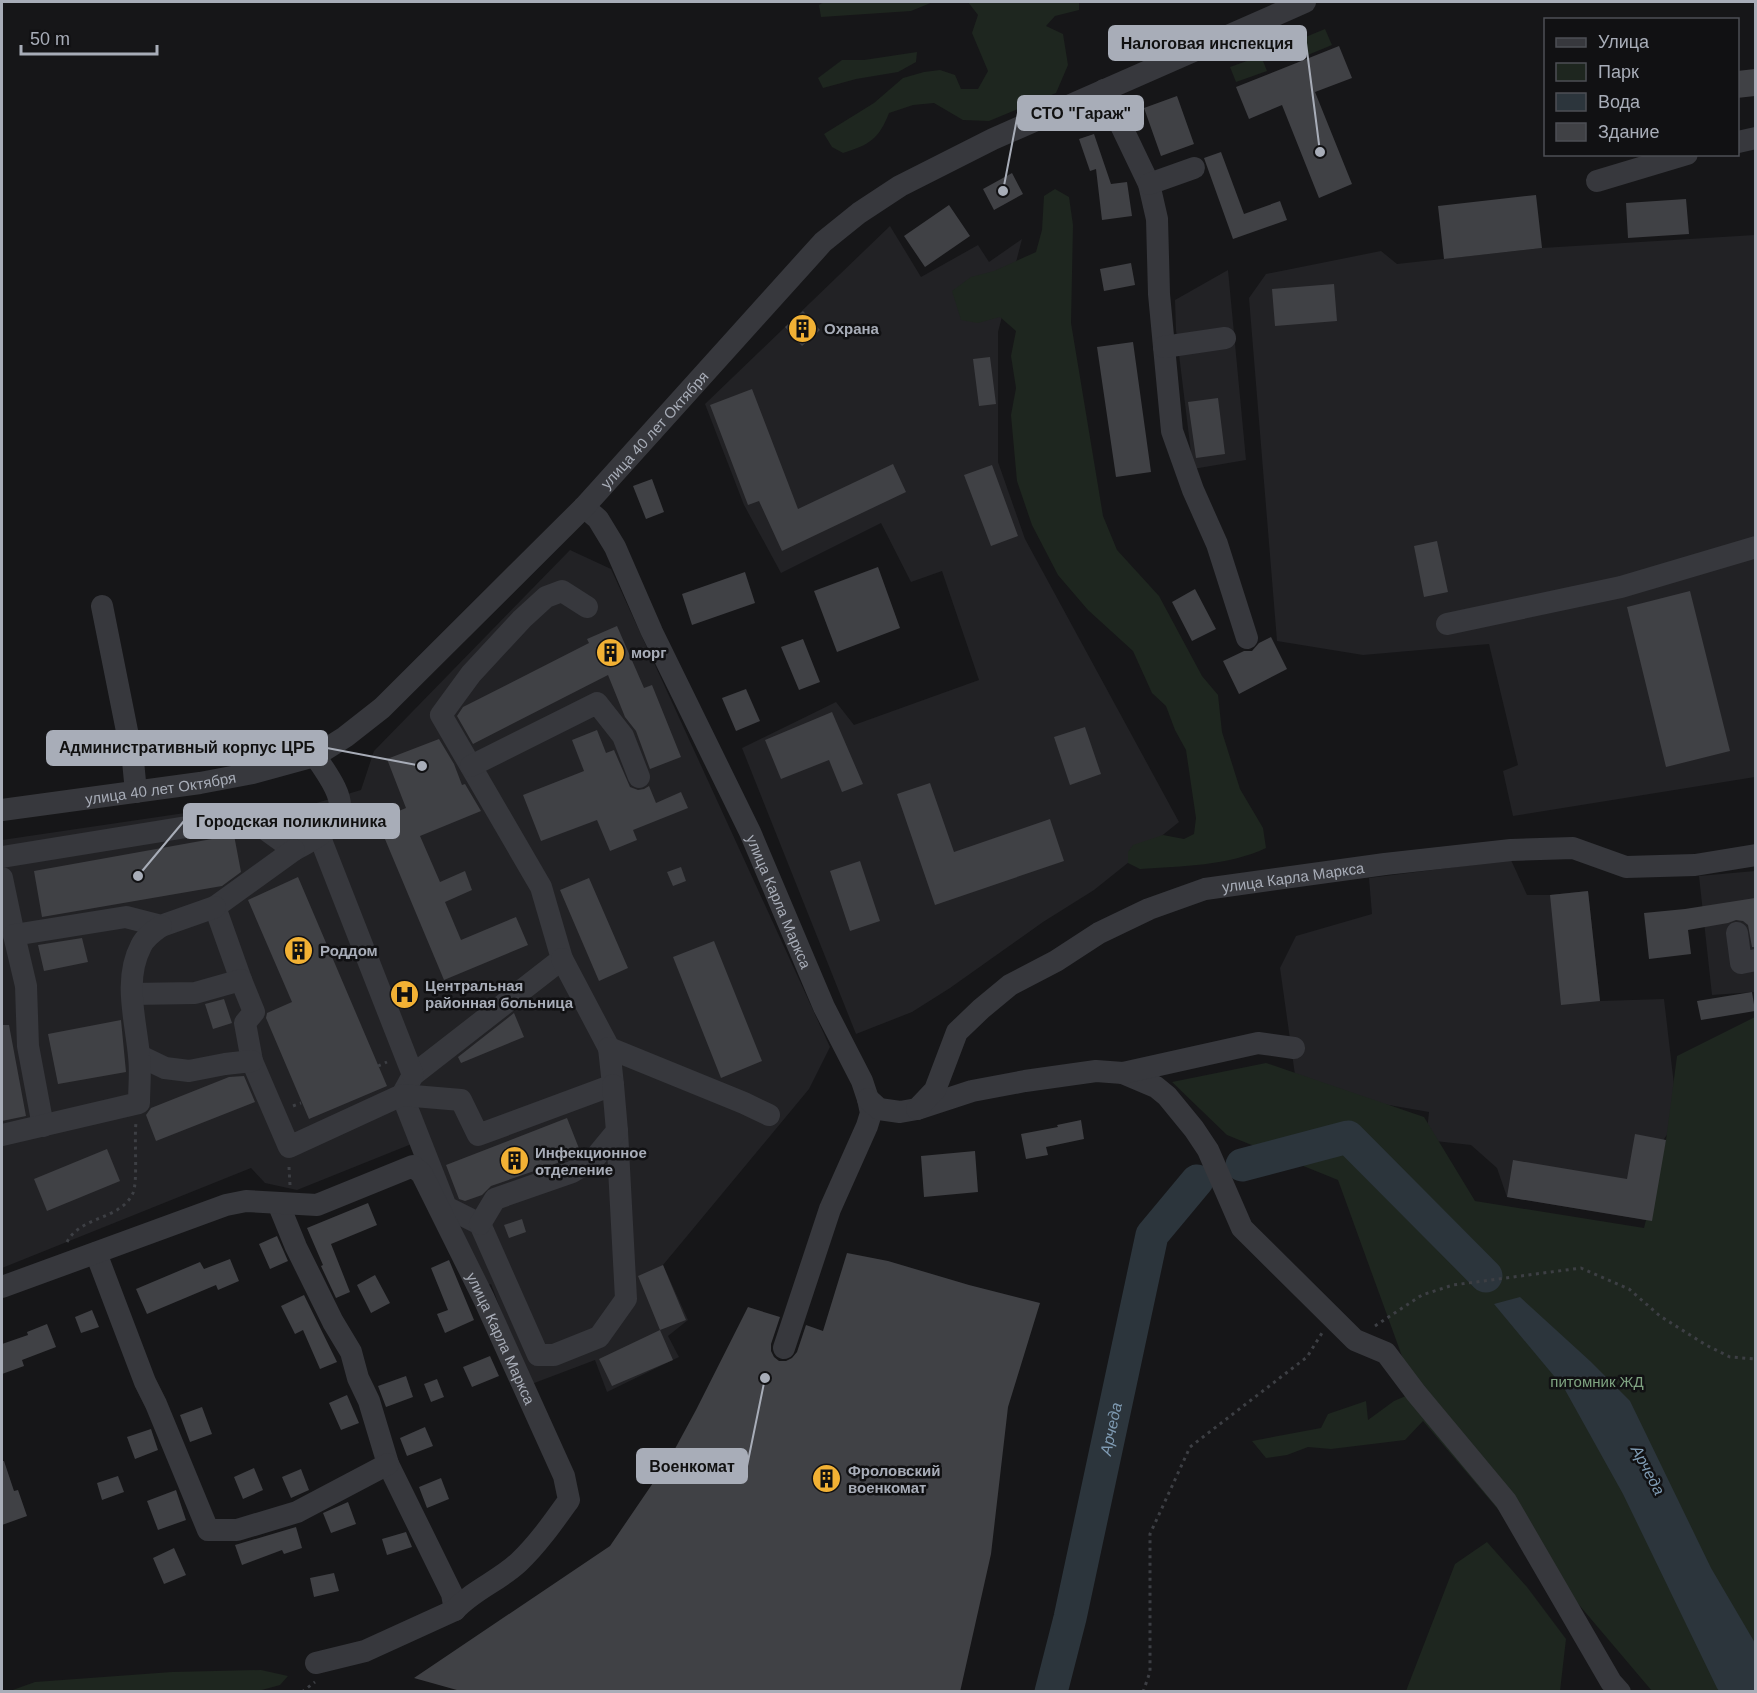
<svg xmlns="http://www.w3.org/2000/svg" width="1757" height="1693" viewBox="0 0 1757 1693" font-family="Arial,sans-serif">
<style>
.built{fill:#222225}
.green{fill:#1e261f}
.water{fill:#2c353c}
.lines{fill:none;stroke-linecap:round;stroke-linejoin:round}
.river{stroke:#2c353c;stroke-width:33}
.building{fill:#404145}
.path{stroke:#3d3f44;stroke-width:3;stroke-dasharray:3 4.5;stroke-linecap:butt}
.minor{stroke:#37383d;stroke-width:22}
.labels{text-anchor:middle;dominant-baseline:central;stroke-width:5;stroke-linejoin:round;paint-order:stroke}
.poi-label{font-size:15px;font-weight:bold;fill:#a8adb8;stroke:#111113;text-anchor:start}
.street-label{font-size:15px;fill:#a8adb8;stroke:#111113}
.park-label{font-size:15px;fill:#7fa381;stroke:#111113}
.water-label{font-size:16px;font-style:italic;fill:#7f9bb3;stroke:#111113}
.leader{fill:none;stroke:#a8adb8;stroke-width:2}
.callout-dot{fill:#a8adb8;stroke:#111113;stroke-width:2}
.callout{fill:#a8adb8;stroke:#a8adb8;stroke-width:2}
.callout-label{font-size:16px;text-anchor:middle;font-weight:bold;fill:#111}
</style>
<rect width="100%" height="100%" fill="#161618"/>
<!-- built -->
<path class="built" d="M890,226L921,277L978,245L989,262L1022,239L998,332V462L1025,539L1179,822L1094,890L1043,922L950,988L912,1012L856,1034L742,748L836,702L854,725L979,680L942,571L911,582L881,523L781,573L744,505L705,404Z
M1755,235V777L1513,816L1503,771L1518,765L1489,644L1363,655L1277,641L1249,298L1266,274L1381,251L1397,264L1542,248Z
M1228,270L1246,460L1193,469L1176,330L1175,300Z
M570,550L611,569L830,1047L809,1089L663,1265L688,1320L668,1336L679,1357L607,1392L595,1360L529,1385L491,1284L477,1290L414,1143L297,1190L265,1183L251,1168L2,1268V840L239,805L274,808L313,804L361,790L374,751Z
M1511,860L1527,895H1550L1588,891L1600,1001L1664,999L1678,1119L1664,1139L1652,1221L1507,1197L1497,1168L1471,1145L1426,1140L1429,1112L1297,1089L1280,968L1296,936L1372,914L1369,878Z
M1755,871V992L1712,995L1699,876Z"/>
<!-- green -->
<path class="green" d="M824,2H933L911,11L821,17L819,5Z
M968,2H1079V10L1055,16L1046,26L1063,34L1068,65L1056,93L989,121L963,120L934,103L913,105L889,113C879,139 869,145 843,153L832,147L824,134L874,103L903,78L924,72L940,70L955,75L961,89H978L988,71L972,33L978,15Z
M1325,29L1332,45L1298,59L1291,43Z
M917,52L916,62L898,72L856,79L823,88L818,78L842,60H864Z
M1261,56L1267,71L1236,82L1230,67Z
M1055,189L1069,197L1073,225L1071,323L1103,516L1117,550L1159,596L1202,676L1218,695L1222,732L1240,789L1263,828L1266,848C1228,866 1182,866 1140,869L1128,863V852L1133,845L1163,835L1184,839L1194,834L1196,818L1186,750L1175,730L1166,706L1152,693L1133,651L1088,610L1058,575L1032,525L1017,481L1011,415L1016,388L1011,356L1016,331L1000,317L978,323L961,320L952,291L971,277L994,271L1036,252L1042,230L1044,196Z
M1755,1017V1691H1652L1423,1421L1405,1440L1331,1449L1308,1447L1287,1455L1266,1458L1252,1441L1321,1428L1328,1414L1366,1401L1368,1420L1394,1401L1415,1392L1338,1180L1227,1135L1172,1082L1266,1063L1424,1117L1475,1201L1644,1228L1666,1140L1677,1056Z
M1487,1542L1527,1587L1566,1639L1560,1691H1406L1455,1564Z
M261,1670L288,1676L280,1685L258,1691H10L35,1682L172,1672Z"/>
<!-- water -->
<path class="water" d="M1520,1297L1590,1361L1630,1401L1711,1568L1755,1643V1691H1719L1717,1688L1623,1494L1564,1388L1494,1304Z"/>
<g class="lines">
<!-- river -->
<g class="river">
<path d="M1242,1165L1348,1137L1486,1276"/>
<path id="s1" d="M1051,1692L1070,1618L1152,1235L1197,1181"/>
</g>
</g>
<!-- building -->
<path class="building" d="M1339,46L1352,78L1315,92L1352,184L1319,198L1282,105L1249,119L1236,87Z
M1755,69V96L1737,98V71Z
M1177,96L1194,144L1161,156L1144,108Z
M1094,134L1111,184L1127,182L1132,216L1102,220L1096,169L1090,171L1079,139Z
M1221,152L1244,214L1280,201L1287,220L1233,239L1204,158Z
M1012,173L1023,194L994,210L983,189Z
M1536,195L1542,248L1444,259L1438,206Z
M1686,199L1689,234L1628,238L1626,203Z
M949,205L970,236L925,267L904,236Z
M1131,263L1135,285L1104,291L1100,269Z
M1334,284L1337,321L1275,326L1272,289Z
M803,311L820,330L802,346L785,327Z
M1133,342L1151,472L1116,477L1097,347Z
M990,357L996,404L979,406L973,359Z
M752,389L798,509L893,464L906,492L782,551L759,501L748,505L710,405Z
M1218,398L1225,454L1196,458L1188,402Z
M992,465L1018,536L991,546L964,475Z
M652,479L664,512L646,519L633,486Z
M1437,541L1448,592L1424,597L1414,546Z
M878,567L900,628L837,652L814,591Z
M745,572L755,603L692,625L682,594Z
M1195,589L1216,629L1192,641L1172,602Z
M1690,591L1730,751L1666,767L1627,607Z
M617,626L644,688L652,685L681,757L650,769L636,731L625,717L608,675L473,744L457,716L463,707L589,643L587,639Z
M1271,637L1287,669L1239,694L1223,661L1244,651H1252L1259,643Z
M803,639L820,682L799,690L781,647Z
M746,689L760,721L736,731L722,698Z
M832,712L863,784L842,792L829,760L781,779L765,740Z
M1085,727L1101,774L1070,785L1054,737Z
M597,730L606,753L614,750L630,787L638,790L644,789L649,786L656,803L681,792L688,808L633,830L637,840L610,851L597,820L541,841L523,795L584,771L572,740Z
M439,739L454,764L462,785L465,784L481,811L420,836L440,882L465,871L472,890L445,902L461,940L516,917L528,945L444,980L377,820L406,808L387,759Z
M930,783L954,852L1050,819L1064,861L935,905L897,794Z
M234,835L241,872L222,886L42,917L34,871Z
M860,861L880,921L850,931L830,871Z
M681,867L686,881L673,886L667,872Z
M298,877L387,1086L309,1119L266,1018L267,1013L292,1002L248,900Z
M589,878L628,968L599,981L560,890Z
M1588,891L1600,1001L1561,1005L1550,895Z
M1755,898V947H1752L1748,925L1743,921L1736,920L1728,923L1688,930L1691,954L1649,959L1644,913L1685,909Z
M82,938L88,962L44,971L38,945Z
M714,941L762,1061L721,1078L673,957Z
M1752,992L1755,1011L1701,1020L1697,1001Z
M224,999L232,1023L213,1029L205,1004Z
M514,1013L524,1037L461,1063L458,1057Z
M121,1020L126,1072L58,1084L48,1034Z
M2,1025H9L26,1116L2,1121Z
M244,1076L255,1102L156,1141L146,1115L151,1108L229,1077Z
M567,1118L580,1151L566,1160L491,1186L482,1195L465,1201L459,1199L446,1165Z
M1081,1120L1084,1139L1046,1147L1048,1155L1026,1159L1021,1134L1058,1127L1057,1125Z
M1635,1134L1666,1140L1652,1221L1507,1197L1513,1160L1627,1179Z
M107,1149L120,1181L47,1211L34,1179Z
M975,1151L978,1192L924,1197L921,1156Z
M368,1203L377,1225L331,1244L350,1292L336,1298L321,1266L323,1265L307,1228Z
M522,1219L526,1232L509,1238L504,1225Z
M277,1236L288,1261L270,1269L259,1244Z
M847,1253L888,1261L969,1285L1040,1303L1008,1407L991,1554L960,1692H464L414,1678L610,1546L670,1458L696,1410L748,1307L780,1317L771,1344V1351L774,1357L779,1361H786L792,1358L797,1352L806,1325L823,1331Z
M230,1259L239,1281L218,1290L216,1285L147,1314L136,1289L200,1262L204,1269Z
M449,1260L474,1320L445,1333L437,1314L448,1310L431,1268Z
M663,1265L686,1320L660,1330L638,1276Z
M375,1275L390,1303L371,1313L357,1285Z
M304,1295L337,1362L320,1369L303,1330L295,1334L281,1306Z
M92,1310L99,1327L81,1333L75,1317Z
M47,1324L56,1347L22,1360L24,1366L2,1374V1344L28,1335L27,1332Z
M660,1330L673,1360L612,1386L599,1359Z
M490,1356L499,1376L472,1387L463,1367Z
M406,1376L413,1397L386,1407L378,1386Z
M437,1379L444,1397L431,1402L424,1384Z
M347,1395L359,1423L341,1430L329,1403Z
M202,1407L212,1434L190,1442L180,1415Z
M425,1427L433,1446L407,1456L400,1438Z
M151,1429L158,1450L135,1459L127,1437Z
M2,1461H4L14,1491L18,1490L27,1516L2,1525Z
M254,1468L263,1490L243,1499L234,1477Z
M301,1469L309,1490L291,1498L282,1477Z
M118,1476L124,1492L102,1500L97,1483Z
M441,1478L449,1499L427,1508L419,1487Z
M176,1490L186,1520L158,1530L147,1501Z
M348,1502L356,1524L331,1533L323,1513Z
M296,1527L302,1548L284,1554L282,1550L242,1565L235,1545Z
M406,1532L412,1547L387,1555L382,1539Z
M174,1548L186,1575L164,1584L153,1558Z
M334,1573L339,1591L314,1597L310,1578Z"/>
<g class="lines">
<!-- path -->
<path class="path" d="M378,1066L387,1062
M293,1106L301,1103
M289,1167L290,1185
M67,1242C80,1216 121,1220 133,1193C138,1181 134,1139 136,1123
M1375,1326L1422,1295L1453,1285L1581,1268L1629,1289L1660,1316L1706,1345L1730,1357L1756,1359
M302,1692L315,1682
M1143,1692L1150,1672V1534L1190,1447L1307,1357L1322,1333"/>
<!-- minor -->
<g class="minor">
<path d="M1104,90L1149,184L1157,219L1159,294L1172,431L1193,490L1217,544L1247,638"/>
<path d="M1738,142L1756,138"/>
<path d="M1597,181L1687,154"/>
<path d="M1149,184L1194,168"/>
<path d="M1164,347L1225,338"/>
<path id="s2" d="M584,507L598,519L615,547L652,632L750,832L824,1007L862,1081L868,1099L871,1113L867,1126L830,1209L784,1348"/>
<path d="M102,606L133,761L136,792"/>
<path d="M587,607L562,591L546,597L522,619L471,674L441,715L541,887L562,959L413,1075L402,1095L446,1207L480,1224L538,1355H554L599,1337L626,1299L617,1131"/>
<path d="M1447,624L1621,587L1756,547"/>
<path d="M471,766L597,703L623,736L639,777"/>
<path id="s3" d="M2,810L200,783L253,773L315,756L345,737L382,708L584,507L823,242L859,213L900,186L993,139L1305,2"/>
<path d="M319,835L413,1075"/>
<path d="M2,857L248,817L294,850C352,820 351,807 315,756"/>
<path d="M2,878L14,935"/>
<path d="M1737,933L1741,963L1756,960"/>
<path d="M562,959L609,1048"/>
<path d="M241,980L215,907L294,850"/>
<path d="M132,994L195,993L241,980L254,1012L245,1023L252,1061L289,1147L402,1095L461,1100L478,1135L613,1085L609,1048L744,1103L769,1115"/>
<path d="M140,1056L165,1068L189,1071L225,1064L252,1061"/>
<path d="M1123,1073L1156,1087L1167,1096L1194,1129L1208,1150L1242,1228L1355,1340L1386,1353L1416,1393L1506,1501L1611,1682L1620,1692"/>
<path d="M868,1099L879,1109L900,1112L917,1109L972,1091L1025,1081L1096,1071L1123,1073L1258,1043L1294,1048"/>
<path id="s4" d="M917,1109L935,1090L957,1032L981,1009L1010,985L1056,961L1099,933L1149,909L1205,889L1385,864L1511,850L1573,848L1626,867L1695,865L1756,855"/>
<path d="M43,1126L28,1046L26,986L14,935L126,917L161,926L215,907"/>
<path d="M2,1135L139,1103C139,1088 141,1071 139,1056C136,1021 123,980 141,946C145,937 154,931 161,926"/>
<path d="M278,1203L296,1247L333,1322L351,1352L358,1378L369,1401L388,1464L452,1594L455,1610"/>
<path d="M480,1224L495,1199L572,1172L594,1159L617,1131L613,1085"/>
<path d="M96,1253L145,1382L156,1404L208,1530H237L297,1512L388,1464"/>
<path id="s5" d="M2,1287L226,1205L246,1201L317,1205L413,1166L422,1174L484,1299L564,1476L569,1500C554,1521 538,1544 519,1562C499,1581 473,1590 455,1610L365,1651L316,1663"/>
</g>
</g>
<!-- icons -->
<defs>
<symbol id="building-disc" viewBox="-11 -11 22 22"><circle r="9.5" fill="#f2b134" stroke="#111113"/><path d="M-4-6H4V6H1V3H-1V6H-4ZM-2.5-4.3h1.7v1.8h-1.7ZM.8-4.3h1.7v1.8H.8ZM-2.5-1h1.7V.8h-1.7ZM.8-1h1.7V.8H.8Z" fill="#111"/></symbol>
<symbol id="hospital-disc" viewBox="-11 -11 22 22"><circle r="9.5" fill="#f2b134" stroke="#111113"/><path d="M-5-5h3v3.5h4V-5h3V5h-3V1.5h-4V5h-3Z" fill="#111"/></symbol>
</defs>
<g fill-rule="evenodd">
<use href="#building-disc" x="786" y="312" width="33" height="33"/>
<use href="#building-disc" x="594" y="636" width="33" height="33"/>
<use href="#building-disc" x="282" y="934" width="33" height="33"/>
<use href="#hospital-disc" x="388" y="978" width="33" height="33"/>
<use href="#building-disc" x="498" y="1144" width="33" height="33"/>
<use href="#building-disc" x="810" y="1462" width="33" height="33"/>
</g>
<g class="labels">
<!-- poi labels -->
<g class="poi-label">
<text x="824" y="328">Охрана</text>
<text x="631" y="652">морг</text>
<text x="320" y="950">Роддом</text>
<text x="425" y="985">Центральная<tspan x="425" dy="17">районная больница</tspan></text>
<text x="535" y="1152">Инфекционное<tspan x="535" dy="17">отделение</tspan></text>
<text x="848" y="1470">Фроловский<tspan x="848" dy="17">военкомат</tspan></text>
</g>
<!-- street labels -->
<g class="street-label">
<text stroke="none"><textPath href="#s3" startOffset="790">улица 40 лет Октября</textPath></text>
<text stroke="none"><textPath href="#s3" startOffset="160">улица 40 лет Октября</textPath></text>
<text stroke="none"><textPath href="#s4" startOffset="466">улица Карла Маркса</textPath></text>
<text stroke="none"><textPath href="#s2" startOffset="442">улица Карла Маркса</textPath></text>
<text stroke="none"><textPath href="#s5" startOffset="628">улица Карла Маркса</textPath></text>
</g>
<!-- park labels -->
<g class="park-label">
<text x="1597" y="1381">питомник ЖД</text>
</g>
<!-- water labels -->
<g class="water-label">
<text stroke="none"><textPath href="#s1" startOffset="270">Арчеда</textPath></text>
<text transform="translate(1648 1470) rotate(62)">Арчеда</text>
</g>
</g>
<!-- callouts -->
<path class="leader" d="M1320 152L1306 43M1003 191L1018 113M422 766L327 748M138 876L184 821M765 1378L747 1466"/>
<g class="callout-dot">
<circle cx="1320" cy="152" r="6"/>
<circle cx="1003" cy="191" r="6"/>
<circle cx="422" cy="766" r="6"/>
<circle cx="138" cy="876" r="6"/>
<circle cx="765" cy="1378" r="6"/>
</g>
<g class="callout">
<rect x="1109" y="26" width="197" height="34" rx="6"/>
<rect x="1018" y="96" width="125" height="34" rx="6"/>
<rect x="47" y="731" width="280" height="34" rx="6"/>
<rect x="184" y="804" width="215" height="34" rx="6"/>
<rect x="637" y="1449" width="110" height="34" rx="6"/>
</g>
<g class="callout-label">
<text x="1207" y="49">Налоговая инспекция</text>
<text x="1081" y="119">СТО "Гараж"</text>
<text x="187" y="753">Административный корпус ЦРБ</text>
<text x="291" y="827">Городская поликлиника</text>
<text x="692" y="1472">Военкомат</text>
</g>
<!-- border -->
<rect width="1757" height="1693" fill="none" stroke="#a8adb8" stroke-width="6"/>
<!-- legend -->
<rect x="1544" y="18" width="195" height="138" fill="#111113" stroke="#4d4f55" stroke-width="1.5"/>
<rect x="1556" y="38" width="30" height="9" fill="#37383d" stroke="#4d4f55" stroke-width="1.5"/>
<text x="1598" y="48" font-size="18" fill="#a8adb8">Улица</text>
<rect x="1556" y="63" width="30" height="18" fill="#1e261f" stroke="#4d4f55" stroke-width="1.5"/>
<text x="1598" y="78" font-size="18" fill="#a8adb8">Парк</text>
<rect x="1556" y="93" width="30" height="18" fill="#2c353c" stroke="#4d4f55" stroke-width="1.5"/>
<text x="1598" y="108" font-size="18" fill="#a8adb8">Вода</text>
<rect x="1556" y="123" width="30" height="18" fill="#404145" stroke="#4d4f55" stroke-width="1.5"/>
<text x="1598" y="138" font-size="18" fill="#a8adb8">Здание</text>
<!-- scale -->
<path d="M21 45v9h136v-9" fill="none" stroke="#a8adb8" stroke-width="3"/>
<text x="30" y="45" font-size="18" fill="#a8adb8" stroke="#111113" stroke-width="4.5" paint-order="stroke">50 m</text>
</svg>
